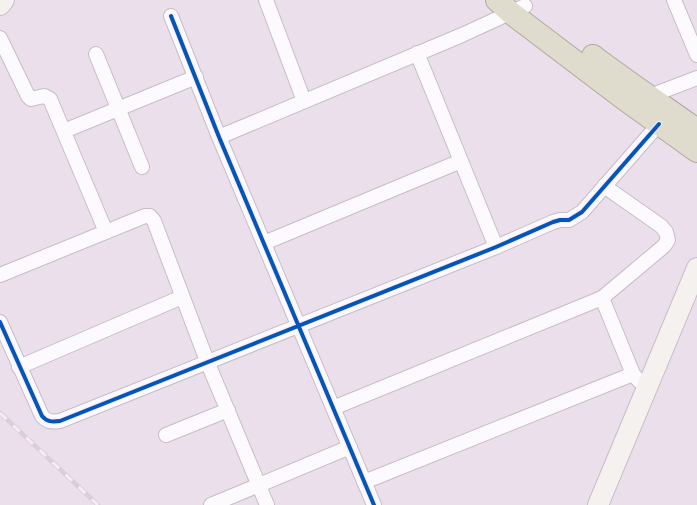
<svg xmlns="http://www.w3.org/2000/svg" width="697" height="505" viewBox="0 0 697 505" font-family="Commissioner,sans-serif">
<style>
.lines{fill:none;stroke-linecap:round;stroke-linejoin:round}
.street-casing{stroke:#c6bdc6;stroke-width:16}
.secondary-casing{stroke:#c6bdc6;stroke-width:22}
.highway-casing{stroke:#b1a99e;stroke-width:24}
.street{stroke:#fcfafc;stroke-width:14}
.secondary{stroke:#f4f1ee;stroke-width:20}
.highway{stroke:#dfdccd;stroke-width:22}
.rail-casing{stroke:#d5d1d5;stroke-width:4.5}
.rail{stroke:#fee6ff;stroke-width:3;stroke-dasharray:9;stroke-linecap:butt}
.cycleway-casing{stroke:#fee6ff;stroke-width:6}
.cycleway{stroke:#0057b8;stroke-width:4}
</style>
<rect width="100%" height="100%" fill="#ebdfeb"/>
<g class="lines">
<defs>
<path id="street" d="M266,0L304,101
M674,0L697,55
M171,16L219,137L374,505
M0,38L28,96L31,99L44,96L50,99L106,232
M417,53L496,247
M96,54L142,167
M650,96L697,78
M64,131L196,77
M219,137L462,35L525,6
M264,243L461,161
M0,275L145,216H150L154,221L207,361L267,505
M602,298L633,374L639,381
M0,322L42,416C47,422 52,422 60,421L496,247L553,222L560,220H569L582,212L659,124
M19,367L182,297
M333,408L602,298L664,246L668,240L666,232L661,226L604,186
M166,435L228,410
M364,482L633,374
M211,505L350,447"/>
<path id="secondary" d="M0,5L4,0
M598,505L697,268"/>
<path id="highway" d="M497,0L511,13L623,98L697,151
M593,56C627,82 662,105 697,130"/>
</defs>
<!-- street casing -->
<use href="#street" class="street-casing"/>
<!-- secondary casing -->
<use href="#secondary" class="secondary-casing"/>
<!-- highway casing -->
<use href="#highway" class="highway-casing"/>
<!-- street -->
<use href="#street" class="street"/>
<!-- secondary -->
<use href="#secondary" class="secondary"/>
<!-- highway -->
<use href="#highway" class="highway"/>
<defs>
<path id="rail" d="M0,413L98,505"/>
</defs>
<!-- rail casing -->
<use href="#rail" class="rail-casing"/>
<!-- rail -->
<use href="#rail" class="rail"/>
<defs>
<path id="cycleway" d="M171,16L219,137L374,505
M0,322L42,416C47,422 52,422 60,421L496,247L553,222L560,220H569L582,212L659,124"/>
</defs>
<!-- cycleway casing -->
<use href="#cycleway" class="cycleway-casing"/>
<!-- cycleway -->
<use href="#cycleway" class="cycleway"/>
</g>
</svg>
